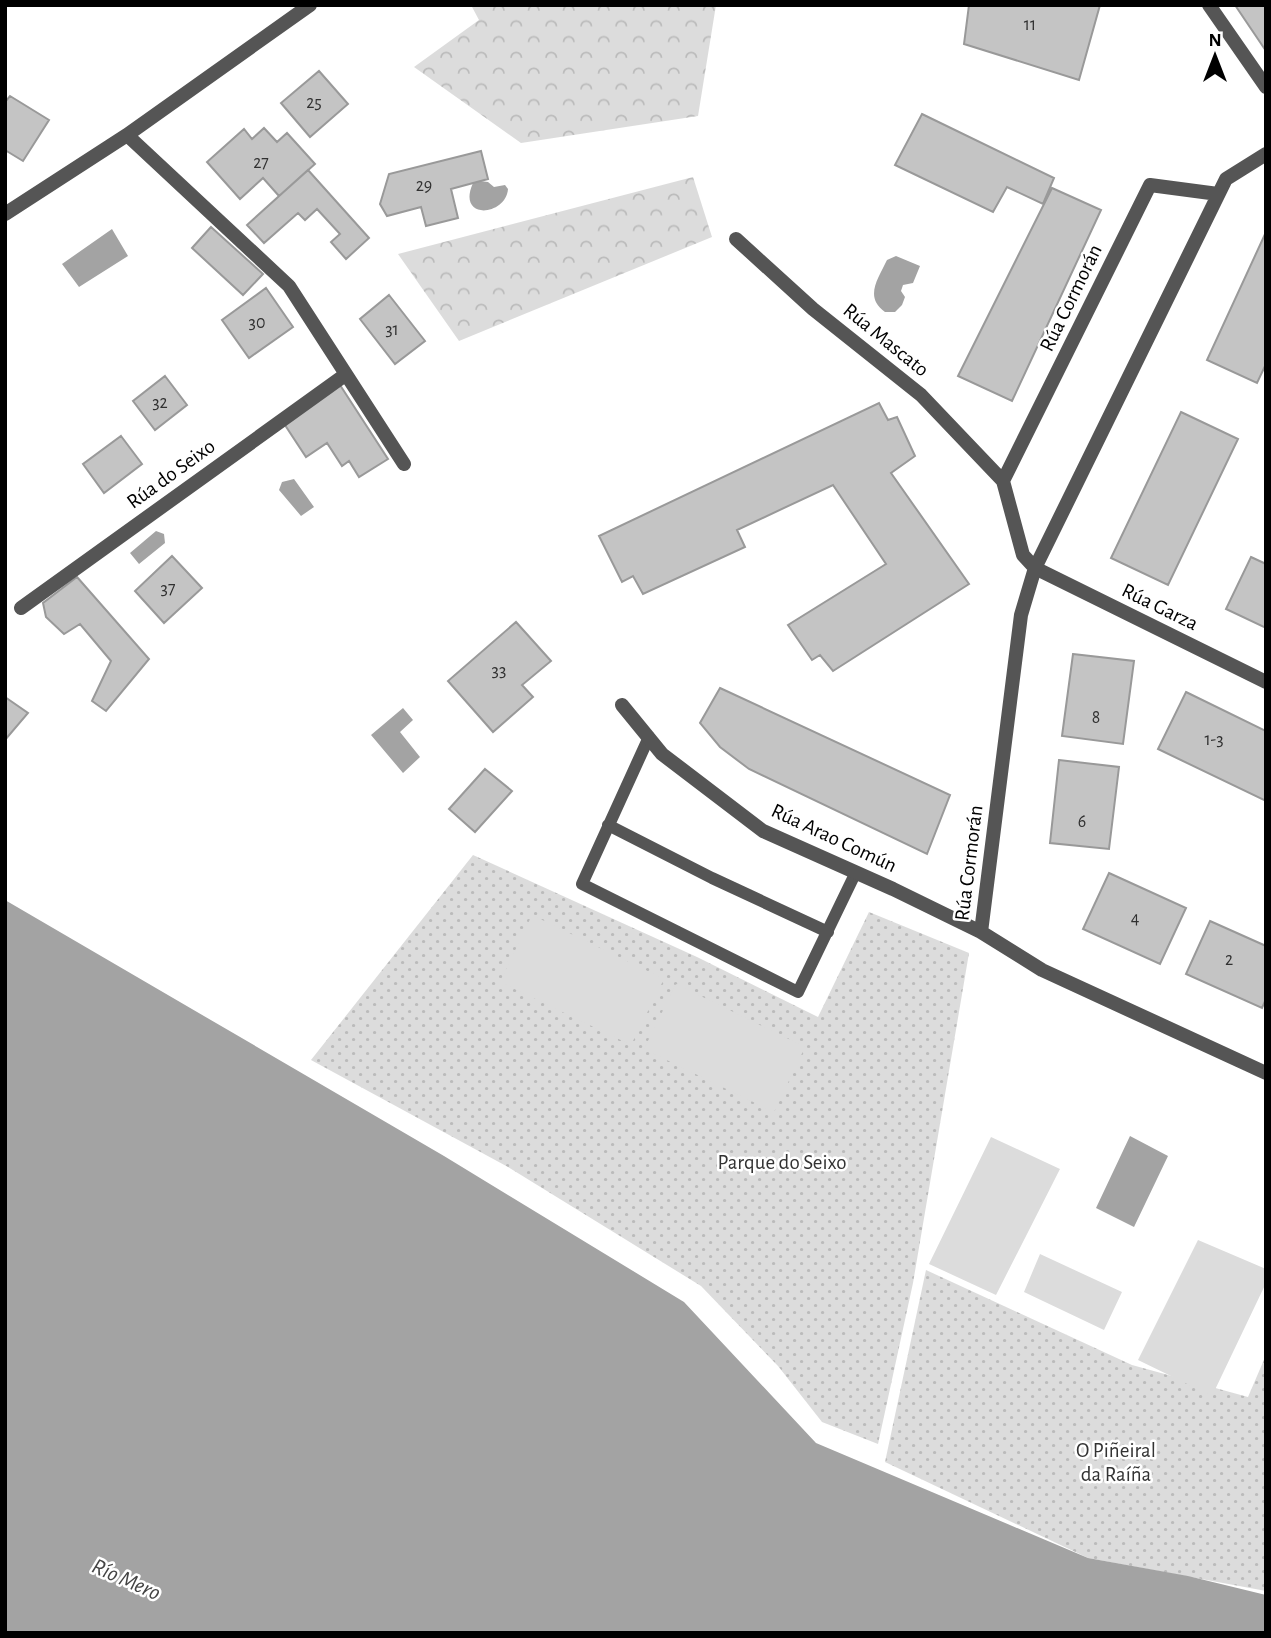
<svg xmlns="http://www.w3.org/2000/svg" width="1271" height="1638" viewBox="0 0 1271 1638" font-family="'Alegreya Sans',sans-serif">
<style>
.grass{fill:url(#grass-dots)}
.forest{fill:url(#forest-crowns)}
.pitch{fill:#dcdcdc}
.water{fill:#a3a3a3}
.building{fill:#c4c4c4;stroke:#999;stroke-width:2}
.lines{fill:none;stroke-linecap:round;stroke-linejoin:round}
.service{stroke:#555;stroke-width:12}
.pedestrian{stroke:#555;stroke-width:14}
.minor{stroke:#555;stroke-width:14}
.labels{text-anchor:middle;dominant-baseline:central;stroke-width:5;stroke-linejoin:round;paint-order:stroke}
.number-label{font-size:18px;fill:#313131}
.street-label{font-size:21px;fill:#000;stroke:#fff}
.park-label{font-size:21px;fill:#333;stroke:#fff}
.water-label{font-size:23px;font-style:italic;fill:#444;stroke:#fff}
</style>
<defs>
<pattern id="grass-dots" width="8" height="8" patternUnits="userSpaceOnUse" patternTransform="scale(1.75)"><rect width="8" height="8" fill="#dcdcdc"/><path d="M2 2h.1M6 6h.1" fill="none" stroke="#bbb" stroke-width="1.8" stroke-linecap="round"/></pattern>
<pattern id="forest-crowns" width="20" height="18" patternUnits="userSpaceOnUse" patternTransform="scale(1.75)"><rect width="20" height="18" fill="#dcdcdc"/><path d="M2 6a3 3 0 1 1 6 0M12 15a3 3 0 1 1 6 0" fill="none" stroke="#bbb"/></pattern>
</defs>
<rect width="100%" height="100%" fill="#fff"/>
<!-- grass -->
<path class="grass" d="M473,855L697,957L818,1017L869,912L969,953L913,1283L878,1444L822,1422L778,1366L701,1286L508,1167L311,1060Z
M926,1270L1132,1365L1248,1397L1266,1355V1591L1088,1558L885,1462Z"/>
<!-- forest -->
<path class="forest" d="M471,5H716L698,116L521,143L414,67L479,20Z
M693,177L712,237L459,341L398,254Z"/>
<!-- pitch -->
<path class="pitch" d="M532,915L664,979L631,1045L500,982Z
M676,984L805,1047L774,1112L644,1049Z
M991,1137L1060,1169L996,1295L929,1264Z
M1198,1240L1266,1269V1283L1212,1396L1138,1360Z
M1040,1254L1122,1292L1104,1330L1024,1292Z"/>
<!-- water -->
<path class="water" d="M480,181L488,182L494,187L505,185L508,189C506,216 456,221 473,183Z
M112,229L128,256L79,287L62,264Z
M896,256L920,266L913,283L903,285L901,291L905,297L902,305L895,312H885C864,297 878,279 887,260Z
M294,479L314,507L301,516L279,490L282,482Z
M156,531L164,534L165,543L139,564L130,553Z
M403,708L413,720L400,732L420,757L403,773L371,735Z
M5,900L444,1156L684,1302L816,1443L1088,1558L1188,1576L1266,1595V1633H5Z
M1130,1136L1168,1156L1134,1227L1096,1208Z"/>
<!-- building -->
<path class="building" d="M969,5H1100L1079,80L964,44Z
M1235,5H1266V51Z
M319,71L348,104L310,137L281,103Z
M10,96L49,120L23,161L5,150V102Z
M922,114L1054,178L1043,204L1007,187L993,212L895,165Z
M264,128L277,142L287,133L315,164L279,196L263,178L240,199L207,162L244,129L252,139Z
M481,151L488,179L451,189L458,218L426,226L421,207L387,216L380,204L389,174Z
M308,170L369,238L346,259L331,242L340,234L317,209L305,220L298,213L264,243L247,225Z
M1052,188L1101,210L1012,401L958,376Z
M211,227L263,274L243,295L192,248Z
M1266,232V364L1257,383L1207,360Z
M266,288L293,327L249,358L222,320Z
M389,295L425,341L395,364L360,319Z
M165,376L187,405L155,430L133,401Z
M340,385L388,459L359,477L349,461L342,466L327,443L306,457L283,422Z
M879,403L888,420L897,417L915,456L891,473L969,584L833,671L820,655L812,660L788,625L886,564L833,485L737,530L745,547L643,594L633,576L622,582L599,536Z
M1181,412L1238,439L1168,585L1111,558Z
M121,436L142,464L104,493L83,464Z
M172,556L202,588L164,623L135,591Z
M1251,557L1266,564V628L1226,609Z
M77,577L149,659L106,711L92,701L111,661L80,624L64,634L46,617L43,603Z
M516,622L551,661L522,685L533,697L493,732L448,681Z
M1073,654L1134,661L1123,744L1062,736Z
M720,688L950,795L927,854L749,769L720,747L700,723Z
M1186,692L1266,731V801L1158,749Z
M5,697L28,713L5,740Z
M1059,760L1119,767L1109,849L1050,843Z
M485,769L512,791L475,832L449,809Z
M1109,873L1186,908L1160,964L1083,929Z
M1210,921L1266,946V999L1262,1008L1186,974Z"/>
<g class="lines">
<!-- service -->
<path class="service" d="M649,737L582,884L798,992L856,872
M608,825L712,878L828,932"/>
<!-- pedestrian -->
<path class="pedestrian" d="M1035,568L1266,682"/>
<!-- minor -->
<path class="minor" d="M310,5L127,135L289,286L404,464
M1209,5L1266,87
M5,214L127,135
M736,239L813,309L921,395L1003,481
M1035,568L1023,555L1003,481L1150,185L1218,194
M21,608L345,375
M622,705L662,754L763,831L893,889L981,932L1042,970L1266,1073
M981,932L1021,615L1035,568L1226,179L1266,154"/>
</g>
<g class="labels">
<!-- number labels -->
<g class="number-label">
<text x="1030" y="25">11</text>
<text x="314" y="103">25</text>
<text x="261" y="163">27</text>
<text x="424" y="186">29</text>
<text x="257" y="323">30</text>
<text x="392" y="330">31</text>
<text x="160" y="403">32</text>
<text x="168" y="589">37</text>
<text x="499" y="671">33</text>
<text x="1096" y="718">8</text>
<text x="1214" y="740">1-3</text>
<text x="1082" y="822">6</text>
<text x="1135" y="919">4</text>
<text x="1229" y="960">2</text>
</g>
<!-- street labels -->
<g class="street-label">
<text transform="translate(1071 298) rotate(-64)">Rúa Cormorán</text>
<text transform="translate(886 340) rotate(39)">Rúa Mascato</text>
<text transform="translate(171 474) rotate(-36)">Rúa do Seixo</text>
<text transform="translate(1160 607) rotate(26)">Rúa Garza</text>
<text transform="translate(834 838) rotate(25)">Rúa Arao Común</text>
<text transform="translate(969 863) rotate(-83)">Rúa Cormorán</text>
</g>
<!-- park labels -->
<g class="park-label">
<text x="782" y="1162">Parque do Seixo</text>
<text x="1116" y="1450">O Piñeiral<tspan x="1116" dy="24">da Raíña</tspan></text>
</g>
<!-- water labels -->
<g class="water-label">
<text transform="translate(126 1580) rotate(24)">Río Mero</text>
</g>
</g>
<!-- border -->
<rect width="1271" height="1638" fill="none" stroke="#000000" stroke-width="14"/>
<!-- north arrow -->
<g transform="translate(1215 56)" stroke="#ffffff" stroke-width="5" paint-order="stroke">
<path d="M0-5L12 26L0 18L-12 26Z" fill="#000000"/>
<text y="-10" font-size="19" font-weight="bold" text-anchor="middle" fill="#000000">N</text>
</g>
</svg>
